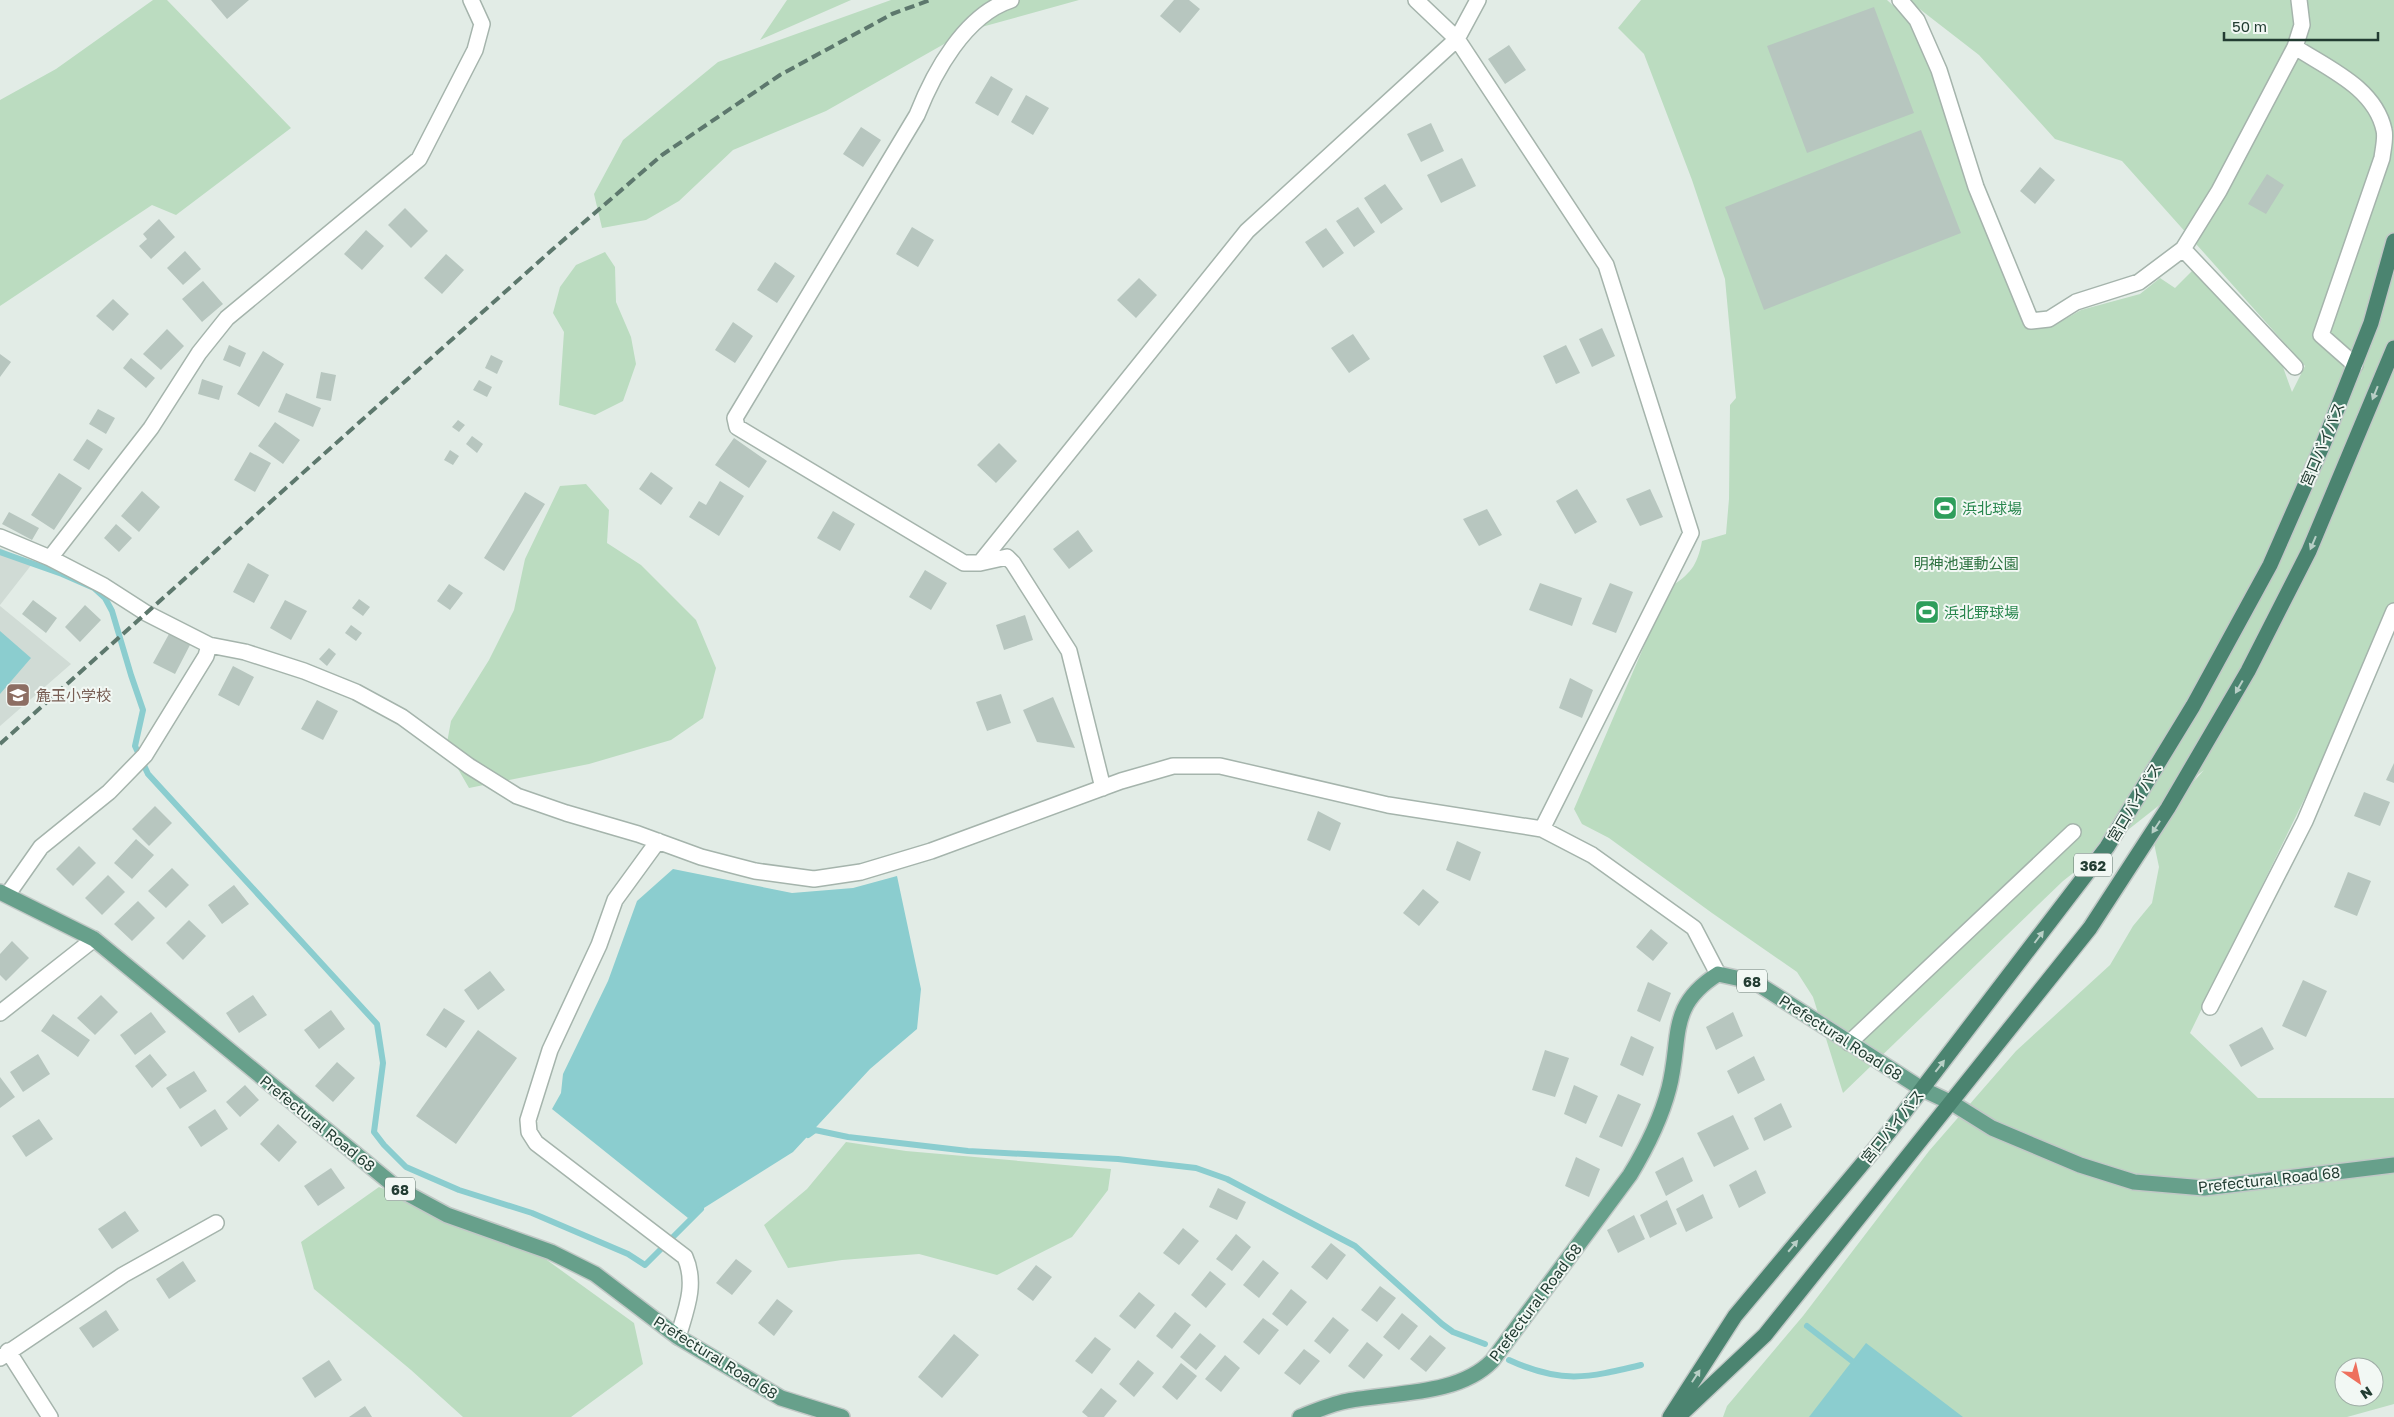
<svg xmlns="http://www.w3.org/2000/svg" width="2394" height="1417" viewBox="0 0 2394 1417" font-family="'Golos Text','Noto Sans JP',sans-serif">
<style>
.built{fill:#d0dbd5}
.green{fill:#bbdcc0;fill-rule:evenodd}
.water{fill:#8bcdcf}
.lines{fill:none;stroke-linecap:round;stroke-linejoin:round}
.stream{stroke:#8bcdcf;stroke-width:6}
.building{fill:#b7c6bf}
.minor-casing{stroke:#a5b4ac;stroke-width:18}
.primary-casing{stroke:#c1c8c6;stroke-width:18}
.trunk-casing{stroke:#c1c8c6;stroke-width:18}
.minor{stroke:#fff;stroke-width:15}
.primary{stroke:#67a08b;stroke-width:15}
.trunk{stroke:#4b8470;stroke-width:15}
.rail{stroke:#5d786d;stroke-width:4;stroke-dasharray:10 5;stroke-linecap:butt}
.oneway{fill:#b8cfc6}
.labels{text-anchor:middle;dominant-baseline:central;stroke-width:4;stroke-linejoin:round;paint-order:stroke}
.shield{fill:#f2f8f4;stroke:#60746c;stroke-width:1}
.shield-label{font-size:14px;font-weight:bold;fill:#223c32}
.street-label{font-size:15px;fill:#223c32;stroke:#f2f8f4}
.leisure-label{font-size:15px;fill:#27864d;stroke:#f2f8f4;text-anchor:start}
.park-label{font-size:15px;fill:#2d7240;stroke:#f2f8f4}
.education-label{font-size:15px;fill:#785e54;stroke:#f2f8f4;text-anchor:start}
</style>
<rect width="100%" height="100%" fill="#e2ece6"/>
<!-- built -->
<path class="built" d="M0,548L32,564L0,605Z
M0,606L71,664L0,726Z"/>
<!-- green -->
<path class="green" d="M153,0H167L291,128L176,215L152,205L0,306V100L56,69Z
M787,0H851L760,40Z
M891,0H1079L967,31L826,111L733,150L679,201L646,220L602,228L594,194L623,140L718,62Z
M1641,0H1887L1912,23L1933,74L2024,327L2053,326L2081,310L2140,294L2160,278L2175,288L2192,271L2279,356L2292,392L2305,366L2122,161L2055,139L1979,55L1908,0H2394V608L2386,632L2190,1033L2258,1098H2394V1404L2347,1417H1723L1727,1406L1803,1316L1929,1151L2016,1051L2110,965L2133,926L2152,903L2159,867L2151,829L2204,770L2063,881L1843,1093L1813,997L1797,972L1712,913L1609,838L1582,824L1574,809L1669,588C1690,574 1697,567 1702,541L1726,534L1729,499L1730,405L1736,398L1725,279L1692,180L1644,54L1618,28ZM2344,1367H2374V1397H2344Z
M605,252L615,267L616,302L631,337L636,364L623,401L595,415L559,405L564,332L553,313L560,287L576,265Z
M586,484L609,510L607,543L641,565L696,620L716,668L703,718L671,740L589,764L469,788L446,748L451,721L489,660L514,610L525,559L560,486Z
M846,1142L906,1151L1111,1169L1108,1190L1072,1237L997,1275L919,1254L842,1260L788,1268L764,1225L807,1189Z
M379,1187L522,1242L634,1323L643,1364L571,1417H463L411,1370L314,1289L301,1242Z"/>
<!-- water -->
<path class="water" d="M0,631L31,658L0,694Z
M673,869L792,893L853,888L897,876L921,989L917,1029L870,1069L793,1152L688,1218L552,1109L561,1093L563,1074L608,981L637,901Z
M1866,1343L1963,1417H1809Z"/>
<g class="lines">
<!-- stream -->
<path class="stream" d="M0,552L62,574L94,588L105,598L112,611L131,675L143,710L135,746L148,774L377,1024L383,1063L374,1132L384,1145L406,1167L459,1190L532,1213L628,1254L645,1265L701,1209
M808,1135L815,1130L848,1137L968,1151L1118,1159L1196,1168L1227,1179L1355,1246L1442,1324L1453,1332L1485,1344
M1807,1326L1852,1361
M1509,1360C1561,1384 1587,1378 1641,1365"/>
</g>
<!-- building -->
<path class="building" d="M211,0H249L227,19Z
M1174,0H1189L1200,9L1180,33L1160,16Z
M1874,7L1914,113L1807,153L1767,46Z
M1509,45L1526,70L1505,84L1488,59Z
M991,76L1013,89L998,116L975,103Z
M1026,95L1049,108L1033,135L1011,122Z
M1431,123L1444,151L1421,162L1407,134Z
M861,127L881,140L863,167L843,154Z
M1921,130L1961,233L1764,310L1725,207Z
M1462,158L1476,186L1441,203L1427,175Z
M2040,167L2055,180L2035,204L2020,191Z
M2267,174L2284,185L2266,214L2248,204Z
M1385,184L1403,209L1381,224L1364,198Z
M1358,207L1375,232L1354,247L1336,221Z
M405,208L428,231L411,248L388,225Z
M159,219L175,237L151,259L139,246L147,239L143,234Z
M912,227L934,240L918,267L896,254Z
M1326,228L1344,253L1323,268L1305,242Z
M366,230L384,246L362,270L344,254Z
M185,251L201,269L183,285L167,268Z
M446,254L464,270L442,294L424,278Z
M775,262L795,276L777,303L757,290Z
M1139,278L1157,295L1136,318L1117,300Z
M203,281L223,304L202,322L182,299Z
M113,299L129,314L113,331L96,316Z
M733,322L753,336L735,363L715,350Z
M1602,328L1615,356L1592,367L1579,339Z
M167,329L184,346L161,370L143,354Z
M1353,334L1370,359L1349,373L1331,348Z
M229,345L246,353L240,367L223,360Z
M1566,345L1580,373L1556,384L1543,356Z
M263,351L284,364L259,407L237,394Z
M0,354L11,362L0,377Z
M491,355L503,361L497,374L485,368Z
M131,358L155,378L146,388L123,368Z
M321,372L336,375L331,401L316,398Z
M202,379L223,386L219,400L198,394Z
M479,380L492,387L487,397L473,390Z
M286,393L321,408L313,427L278,412Z
M98,409L115,418L106,434L89,424Z
M458,420L465,425L459,432L452,427Z
M275,422L300,440L283,464L258,446Z
M472,436L483,444L477,453L466,444Z
M734,438L767,461L749,488L715,465Z
M87,439L103,449L89,470L73,460Z
M999,443L1017,461L996,483L977,465Z
M450,450L459,456L453,465L444,460Z
M250,452L271,463L255,492L234,480Z
M651,472L673,488L661,505L639,489Z
M59,473L82,488L54,530L31,515Z
M720,481L744,496L719,536L689,517L699,501L706,505Z
M1577,489L1597,522L1575,534L1556,501Z
M1650,489L1663,517L1640,526L1626,499Z
M142,491L160,507L139,532L121,516Z
M525,492L545,504L504,571L484,558Z
M1487,509L1502,535L1479,546L1463,519Z
M833,511L855,524L840,551L817,538Z
M9,512L39,528L32,540L2,524Z
M116,524L132,538L119,552L104,538Z
M1078,530L1093,551L1069,569L1053,549Z
M248,563L269,575L254,603L233,592Z
M925,570L947,583L931,610L909,597Z
M1540,583L1582,598L1572,626L1529,610Z
M1610,583L1633,592L1616,633L1592,624Z
M449,584L463,593L450,610L437,601Z
M359,599L370,607L363,616L352,608Z
M33,600L57,618L46,633L22,614Z
M285,600L307,611L291,640L270,628Z
M85,605L101,620L80,642L65,627Z
M1025,615L1033,640L1004,650L996,625Z
M351,625L362,633L356,641L345,633Z
M169,634L190,645L175,674L153,663Z
M329,648L336,654L327,666L319,659Z
M233,666L254,677L239,706L218,695Z
M1570,678L1593,690L1582,718L1559,708Z
M1001,694L1011,723L987,731L976,702Z
M1053,697L1075,748L1037,742L1023,710Z
M317,700L338,711L323,740L301,729Z
M2394,763V783L2386,780Z
M2364,792L2390,802L2380,826L2354,816Z
M155,806L172,823L149,846L132,829Z
M1318,811L1341,823L1330,851L1307,840Z
M136,839L154,855L132,879L114,863Z
M1457,841L1481,852L1470,881L1446,870Z
M79,846L96,863L73,886L56,869Z
M172,868L189,885L166,908L148,891Z
M2348,872L2371,881L2357,916L2334,907Z
M108,875L125,892L102,915L85,898Z
M234,885L249,904L222,924L208,905Z
M1423,889L1439,902L1419,926L1403,913Z
M138,901L155,918L132,941L114,924Z
M189,920L206,936L183,960L166,943Z
M1651,929L1668,943L1653,961L1636,947Z
M12,941L29,958L6,981L0,975V954Z
M490,971L505,990L478,1010L464,990Z
M2303,980L2327,991L2306,1037L2282,1026Z
M1648,982L1671,993L1660,1022L1637,1011Z
M101,995L118,1012L95,1035L77,1018Z
M253,995L267,1015L239,1033L226,1013Z
M444,1008L465,1021L446,1048L426,1035Z
M331,1010L345,1029L319,1049L304,1030Z
M151,1012L166,1032L135,1055L120,1035Z
M1733,1012L1743,1036L1716,1050L1706,1027Z
M53,1014L90,1040L78,1057L41,1031Z
M2262,1027L2274,1049L2241,1067L2229,1045Z
M478,1030L517,1058L456,1144L416,1116Z
M1631,1036L1654,1047L1643,1076L1620,1065Z
M1545,1050L1569,1058L1555,1097L1532,1090Z
M38,1054L50,1074L23,1092L10,1072Z
M150,1054L167,1075L152,1088L135,1066Z
M1754,1056L1765,1080L1738,1094L1727,1071Z
M337,1062L355,1078L333,1102L315,1086Z
M194,1071L207,1091L180,1109L166,1088Z
M0,1077L15,1097L0,1108Z
M245,1085L259,1100L240,1117L226,1102Z
M1574,1085L1598,1096L1586,1124L1564,1114Z
M1618,1094L1641,1104L1622,1147L1599,1137Z
M1781,1103L1792,1127L1764,1141L1754,1118Z
M215,1109L228,1129L201,1147L188,1127Z
M1733,1115L1749,1149L1714,1167L1697,1133Z
M39,1119L53,1139L26,1157L12,1136Z
M278,1124L297,1142L279,1162L260,1144Z
M1576,1157L1600,1169L1589,1197L1565,1186Z
M1683,1157L1693,1181L1666,1196L1655,1172Z
M331,1168L345,1188L318,1206L304,1186Z
M1756,1170L1766,1193L1739,1208L1729,1185Z
M1218,1188L1246,1202L1237,1220L1209,1207Z
M1703,1194L1713,1218L1686,1232L1676,1209Z
M1667,1200L1677,1224L1650,1238L1640,1215Z
M125,1211L139,1231L112,1249L98,1229Z
M1634,1215L1645,1239L1618,1253L1607,1230Z
M1183,1228L1199,1241L1179,1265L1163,1253Z
M1236,1234L1251,1247L1232,1271L1216,1259Z
M1331,1243L1346,1255L1327,1280L1311,1267Z
M736,1259L752,1271L732,1295L716,1283Z
M1263,1260L1279,1273L1259,1298L1243,1285Z
M183,1261L196,1281L169,1299L156,1279Z
M1036,1265L1052,1277L1033,1301L1017,1289Z
M1210,1271L1226,1284L1206,1308L1191,1295Z
M1380,1286L1396,1298L1377,1322L1361,1310Z
M1291,1289L1307,1302L1287,1326L1272,1314Z
M1139,1292L1155,1305L1135,1329L1119,1316Z
M777,1299L793,1311L774,1336L758,1323Z
M106,1310L119,1330L93,1348L79,1328Z
M1175,1312L1191,1325L1172,1349L1156,1336Z
M1402,1313L1418,1326L1399,1350L1383,1337Z
M1333,1317L1349,1330L1330,1354L1314,1341Z
M1263,1318L1279,1330L1259,1355L1243,1342Z
M1200,1333L1216,1346L1196,1370L1180,1357Z
M954,1334L979,1355L942,1398L918,1377Z
M1430,1335L1446,1348L1426,1372L1410,1359Z
M1095,1337L1111,1349L1092,1374L1075,1361Z
M1367,1342L1383,1355L1364,1379L1348,1366Z
M1304,1349L1320,1361L1300,1385L1284,1373Z
M1225,1355L1240,1368L1221,1392L1205,1379Z
M329,1360L342,1380L315,1398L302,1378Z
M1138,1360L1154,1373L1134,1397L1119,1384Z
M1181,1363L1197,1376L1177,1400L1162,1387Z
M1101,1388L1117,1401L1104,1417H1088L1082,1412Z
M365,1406L372,1417H349Z"/>
<g class="lines">
<defs>
<path id="minor" d="M1011,0C965,15 934,72 917,115L735,418L737,427L964,563H980L1007,557L1013,563L1069,651L1103,788
M1416,0L1457,39L1606,265L1691,533L1542,829
M1900,0L1917,20L1939,70L1976,187L2031,321L2049,319L2076,302L2139,282L2183,249L2219,191L2295,47L2302,25L2299,0
M2295,47C2329,69 2375,88 2384,130C2386,138 2383,149 2382,158L2321,335L2355,365
M2183,249L2295,367
M0,537L50,558L104,586L146,613L209,645L245,652L304,671L356,692L402,717L469,766L517,796L566,813L638,834L701,857L755,871L814,879L861,872L931,851L1121,781L1173,766H1220L1388,805L1542,829L1592,855L1694,928L1718,974
M50,558L151,428L199,353L227,318L419,159L475,50L482,24L471,0
M980,563L1247,231L1457,39L1478,0
M658,841L615,900L599,945L550,1050L528,1120L529,1132L536,1143L685,1257C697,1284 686,1310 678,1337
M8,894L41,847L109,792L145,755L206,656L209,645
M2210,1007L2305,821L2394,611
M0,1013L94,939
M1849,1043L2073,832
M8,1351L50,1417
M0,1358L123,1275L216,1223"/>
<path id="primary" d="M0,892L94,939L397,1188L447,1215L551,1252L595,1274L678,1337L781,1398L842,1417
M1300,1417C1315,1411 1331,1404 1347,1401C1392,1392 1458,1396 1492,1361L1630,1175C1647,1147 1661,1119 1669,1088C1682,1037 1667,1006 1718,974L1755,982L1922,1089L1952,1103L1992,1128L2080,1165L2134,1182L2204,1188L2394,1165"/>
<path id="trunk" d="M1670,1417L1735,1316L1889,1132L2107,847L2193,706L2270,565L2324,442L2371,323L2394,241
M1678,1417L1765,1335L2090,928L2168,808L2248,671L2309,551L2394,348"/>
</defs>
<!-- minor casing -->
<use href="#minor" class="minor-casing"/>
<!-- primary casing -->
<use href="#primary" class="primary-casing"/>
<!-- trunk casing -->
<use href="#trunk" class="trunk-casing"/>
<!-- minor -->
<use href="#minor" class="minor"/>
<!-- primary -->
<use href="#primary" class="primary"/>
<!-- trunk -->
<use href="#trunk" class="trunk"/>
<!-- rail -->
<path class="rail" d="M0,744L553,249L662,155L780,75L892,14L930,0"/>
</g>
<!-- one-way arrows -->
<defs><path id="oneway-solid" d="M-6-.8H1V-3.2L6.5 0L1 3.2V.8H-6Z" transform="scale(1.25)"/></defs>
<g class="oneway">
<use href="#oneway-solid" transform="translate(2375 393) rotate(112)"/>
<use href="#oneway-solid" transform="translate(2313 543) rotate(113)"/>
<use href="#oneway-solid" transform="translate(2239 687) rotate(120)"/>
<use href="#oneway-solid" transform="translate(2156 827) rotate(123)"/>
<use href="#oneway-solid" transform="translate(2039 937) rotate(-53)"/>
<use href="#oneway-solid" transform="translate(1940 1066) rotate(-52)"/>
<use href="#oneway-solid" transform="translate(1793 1246) rotate(-50)"/>
<use href="#oneway-solid" transform="translate(1696 1376) rotate(-57)"/>
</g>
<!-- icons -->
<defs>
<symbol id="stadium-square" viewBox="-11 -11 22 22"><rect x="-9" y="-9" width="18" height="18" rx="4" fill="#2e9e5b" stroke="#f2f8f4"/><path d="M0-5a6.5 5 0 1 0 0 10a6.5 5 0 1 0 0-10ZM-3.5-1.8h7v3.6h-7Z" fill="#fff"/></symbol>
<symbol id="school-square" viewBox="-11 -11 22 22"><rect x="-9" y="-9" width="18" height="18" rx="4" fill="#8d6e63" stroke="#f2f8f4"/><path d="M0-5L7-2L0 1L-7-2ZM-4 1L0 2.5L4 1V4Q0 6-4 4Z" fill="#fff"/></symbol>
</defs>
<g fill-rule="evenodd">
<use href="#stadium-square" x="1931" y="494" width="28" height="28"/>
<use href="#stadium-square" x="1913" y="598" width="28" height="28"/>
<use href="#school-square" x="4" y="681" width="28" height="28"/>
</g>
<g class="labels">
<!-- shield labels -->
<g class="shield">
<rect x="2074" y="853.5" width="38" height="23" rx="4"/>
<rect x="1737" y="969.5" width="30" height="23" rx="4"/>
<rect x="385" y="1177.5" width="30" height="23" rx="4"/>
</g>
<g class="shield-label">
<text x="2093" y="865">362</text>
<text x="1752" y="981">68</text>
<text x="400" y="1189">68</text>
</g>
<!-- street labels -->
<g class="street-label">
<text transform="translate(2322 444) rotate(-67)">宮口バイパス</text>
<text transform="translate(2134 802) rotate(-59)">宮口バイパス</text>
<text transform="translate(1841 1037) rotate(33)">Prefectural Road 68</text>
<text transform="translate(318 1123) rotate(39)">Prefectural Road 68</text>
<text transform="translate(1892 1126) rotate(-51)">宮口バイパス</text>
<text transform="translate(2269 1179) rotate(-6)">Prefectural Road 68</text>
<text transform="translate(1535 1302) rotate(-53)">Prefectural Road 68</text>
<text transform="translate(716 1357) rotate(32)">Prefectural Road 68</text>
</g>
<!-- leisure labels -->
<g class="leisure-label">
<text x="1962" y="508">浜北球場</text>
<text x="1944" y="612">浜北野球場</text>
</g>
<!-- park labels -->
<g class="park-label">
<text x="1966" y="563">明神池運動公園</text>
</g>
<!-- education labels -->
<g class="education-label">
<text x="36" y="695">麁玉小学校</text>
</g>
</g>
<!-- north arrow -->
<g transform="translate(2359 1382) rotate(146)"><circle r="24" fill="#f2f8f4" stroke="#9fada6"/>
<path d="M0-4L9 19L0 12L-9 19Z" fill="#ee705d"/>
<text y="-8" font-size="14" font-weight="bold" text-anchor="middle" fill="#223c32">N</text>
</g>
<!-- scale -->
<path d="M2224 32v8h154v-8" fill="none" stroke="#223c32" stroke-width="2.5"/>
<text x="2232" y="32" font-size="15" fill="#223c32" stroke="#f2f8f4" stroke-width="4" paint-order="stroke">50 m</text>
</svg>
